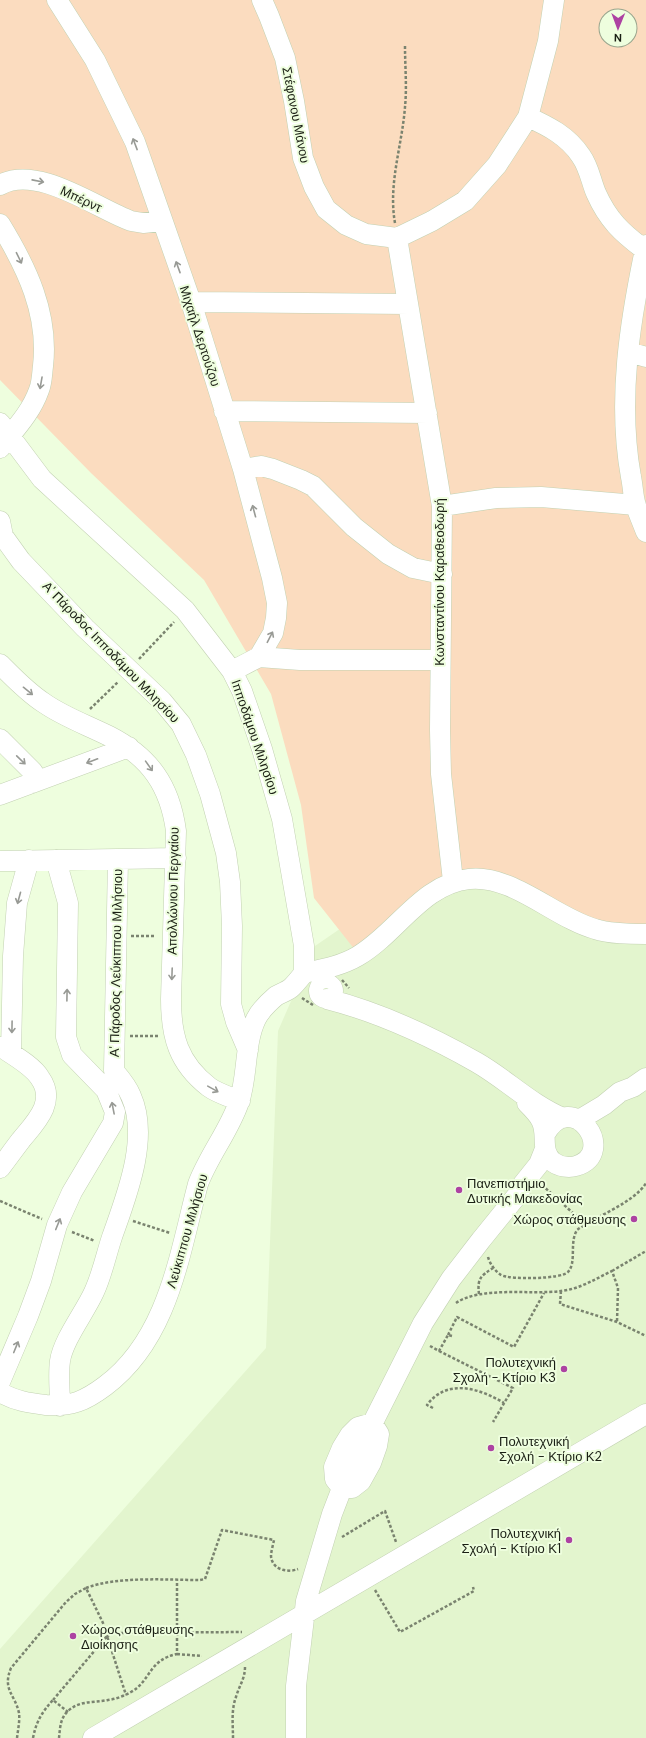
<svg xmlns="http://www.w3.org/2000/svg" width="646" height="1738" viewBox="0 0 646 1738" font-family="'DM Sans',sans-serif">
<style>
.built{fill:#e3f5ce}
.green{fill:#fbdcbf;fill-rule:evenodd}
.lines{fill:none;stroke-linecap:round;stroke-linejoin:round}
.minor-casing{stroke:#c2d1b2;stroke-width:21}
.path{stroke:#7a836f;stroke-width:2.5;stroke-dasharray:3 2;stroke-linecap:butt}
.minor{stroke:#fff;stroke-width:20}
.oneway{stroke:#989a95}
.poi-dot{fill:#ad42a2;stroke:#eefede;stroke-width:1.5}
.labels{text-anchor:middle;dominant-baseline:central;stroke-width:4;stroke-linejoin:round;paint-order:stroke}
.street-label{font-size:13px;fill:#1a1f14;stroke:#eefede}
.poi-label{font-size:13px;fill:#1a1f14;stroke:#eefede;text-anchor:start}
</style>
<rect width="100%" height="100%" fill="#eefede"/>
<!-- built -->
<path class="built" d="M475,836L646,910V1738H0V1649L266,1348L278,1031L315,946Z"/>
<!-- green -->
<path class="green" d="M0,0H646V934H631L470,878L359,955L314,898L301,805L271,694L204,580L91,473L0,380ZM606,16H630V40H606Z"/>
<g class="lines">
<defs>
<path id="minor" d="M57,0L95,60L135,142L191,302L243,469L272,578L277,603L276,618L273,633L259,657L232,671
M262,0L269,16L285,58L294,101L303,158L314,187L326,209L346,225L366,234L397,238L432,221L465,201L497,165L528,117L548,41L554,0
M528,117C548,126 568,136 581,156C589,167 591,181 596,193C608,220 622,233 645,250
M0,185C37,164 96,208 131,221L143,223L161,221
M0,224C27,268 49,314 43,366C42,374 42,383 39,390C31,413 14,430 0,448
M397,238L442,506L440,730L441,774L453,881
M646,245C630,320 617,400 631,477C633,486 633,497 636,506C639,515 643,524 646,532
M191,302L408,304
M629,352L646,357
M224,411L427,413
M0,423L42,479L185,610L232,671L242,691L262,749L282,819L304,946V973
M243,469L261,466L273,469L301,480L313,486L354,527L388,554L413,568L442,574
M442,506L496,498L541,497L636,505
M0,521L3,536L21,561L85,628L162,701L181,724L196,755L210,794L226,853L230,882L232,926L231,1004L236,1022L248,1050
M259,657L300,660H440
M0,664C14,678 27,692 44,703C64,717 87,725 109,736C150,757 170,786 176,831L171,999C171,1036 178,1063 209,1087C217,1093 230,1097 240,1101
M0,739L33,772L32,783
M0,795L129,747
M0,861L176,858
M304,973C323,969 341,966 358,956C397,933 422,884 469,879C512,874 555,918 595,929C610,934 630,934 646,934
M319 991a7 7 0 1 1 14 0a7 7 0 1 1-14 0Z
M327,999C378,1012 430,1036 476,1062C506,1079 530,1104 563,1118
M11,1053L13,956L17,903L29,860
M527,1103C532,1108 538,1114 541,1120C549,1134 539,1150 553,1162C560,1167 569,1168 576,1166C619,1153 572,1086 545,1134
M579,1120L604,1105L620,1092L633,1087L646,1078
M0,1168C7,1159 14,1149 21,1140C35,1123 57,1102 40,1078C33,1066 13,1055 1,1047
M0,1382L28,1316L41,1281L57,1225L72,1192L113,1123L115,1112L106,1090L72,1055L66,1037L68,903L56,860
M0,1392C14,1401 30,1403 46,1405C71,1407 85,1401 105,1386C168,1339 179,1256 198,1184C209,1155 229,1131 239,1102C248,1076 244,1044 256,1019C260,1011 269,1002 276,996C281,993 288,991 292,987C296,983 300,978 304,973
M60,1406C60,1391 58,1375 60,1361C63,1340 85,1312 94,1292C102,1275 106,1255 112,1237C126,1197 150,1138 131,1096C127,1086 120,1078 114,1071L118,859
M372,1423L379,1434L377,1446L371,1463L361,1481L352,1488H342L335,1479L334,1467L342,1448L350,1435L358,1427Z
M93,1738L646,1414
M296,1738V1686L306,1601L332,1514L342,1488L357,1454L423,1323L451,1279L481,1240L519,1193L523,1184L539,1164L545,1149"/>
</defs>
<!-- minor casing -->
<use href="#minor" class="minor-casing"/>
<!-- path -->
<path class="path" d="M395,223C388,184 402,146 405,107C407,87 405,66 405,46
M139,659L174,622
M90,709L118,682
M131,936H156
M342,980L349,988
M302,998L313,1005
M130,1036H159
M542,1185L585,1224
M0,1201L42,1219
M133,1221L170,1233
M72,1232L95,1241
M488,1257C490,1264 495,1271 501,1275C510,1280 562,1279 568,1272C577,1262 569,1243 577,1230C596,1216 634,1203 646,1183
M612,1271L646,1251
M561,1291L560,1304L617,1322L646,1336
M479,1294C477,1278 481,1276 493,1268
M456,1303C481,1286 530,1295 561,1291C580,1289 595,1279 612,1271L618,1288L617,1322
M448,1335L457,1317L514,1347L544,1293
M430,1346L439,1351L448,1335L452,1336
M439,1351L513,1388L493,1422
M433,1408L427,1405C447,1378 479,1388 504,1403
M342,1537L385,1511L396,1542
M86,1588C118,1576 166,1580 200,1580L205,1579L222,1530L274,1540C273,1545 271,1552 271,1556C272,1570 288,1573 298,1569
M375,1590L400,1632L474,1591L473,1587
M177,1654L202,1656
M53,1700L107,1636L126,1695
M17,1738C18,1730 20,1720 19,1713C15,1694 2,1690 11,1668L66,1602L75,1594L86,1588L103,1623L107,1636L114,1633L242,1632
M33,1738C36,1722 42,1712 53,1700L68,1712
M59,1738C60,1729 60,1719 67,1712C79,1700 93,1703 108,1700C116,1699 124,1696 131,1692C151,1681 148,1660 177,1654V1580
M233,1738C233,1725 231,1710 236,1697C239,1686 245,1679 245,1667"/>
<!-- minor -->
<use href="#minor" class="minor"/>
</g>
<!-- one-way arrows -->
<defs><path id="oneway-shaft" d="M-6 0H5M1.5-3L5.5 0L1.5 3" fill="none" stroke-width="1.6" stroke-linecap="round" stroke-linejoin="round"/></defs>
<g class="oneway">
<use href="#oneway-shaft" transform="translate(135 144) rotate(-111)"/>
<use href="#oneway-shaft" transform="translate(38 181) rotate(11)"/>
<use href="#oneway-shaft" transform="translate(19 258) rotate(64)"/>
<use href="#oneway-shaft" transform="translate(178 267) rotate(-110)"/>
<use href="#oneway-shaft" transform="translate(41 383) rotate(100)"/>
<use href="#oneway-shaft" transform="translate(254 511) rotate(-105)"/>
<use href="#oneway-shaft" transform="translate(270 637) rotate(-63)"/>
<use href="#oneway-shaft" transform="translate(28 691) rotate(39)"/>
<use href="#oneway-shaft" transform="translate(21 760) rotate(44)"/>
<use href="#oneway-shaft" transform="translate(92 761) rotate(159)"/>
<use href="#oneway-shaft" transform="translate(149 766) rotate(55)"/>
<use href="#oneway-shaft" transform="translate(19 898) rotate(105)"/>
<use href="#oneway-shaft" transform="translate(172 974) rotate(92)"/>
<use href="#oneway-shaft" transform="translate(67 995) rotate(-89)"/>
<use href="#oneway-shaft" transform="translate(12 1027) rotate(91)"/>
<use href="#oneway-shaft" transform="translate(213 1089) rotate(29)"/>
<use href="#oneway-shaft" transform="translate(113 1108) rotate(-101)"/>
<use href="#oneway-shaft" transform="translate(58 1224) rotate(-68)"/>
<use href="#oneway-shaft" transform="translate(16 1347) rotate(-68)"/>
</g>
<!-- markers -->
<g class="poi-dot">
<circle cx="459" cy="1190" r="4"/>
<circle cx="634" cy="1219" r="4"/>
<circle cx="564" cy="1369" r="4"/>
<circle cx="491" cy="1448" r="4"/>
<circle cx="569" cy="1540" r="4"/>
<circle cx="73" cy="1636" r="4"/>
</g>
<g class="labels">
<!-- street labels -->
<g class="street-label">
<text transform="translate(296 115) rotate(79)">Στέφανου Μάνου</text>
<text transform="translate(81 199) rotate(25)">Μπέρντ</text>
<text transform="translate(200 336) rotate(72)">Μιχαήλ Δερτούζου</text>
<text transform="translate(439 582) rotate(-90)">Κωνσταντίνου Καραθεοδωρή</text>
<text transform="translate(111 652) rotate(46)">Α' Πάροδος Ιπποδάμου Μιλησίου</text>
<text transform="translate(255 737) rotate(71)">Ιπποδάμου Μιλησίου</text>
<text transform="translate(173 891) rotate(-89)">Απολλώνιου Περγαίου</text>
<text transform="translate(116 963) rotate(-89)">Α' Πάροδος Λεύκιππου Μιλήσιου</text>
<text transform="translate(187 1231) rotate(-74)">Λεύκιππου Μιλήσιου</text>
</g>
<!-- poi labels -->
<g class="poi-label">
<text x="467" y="1183">Πανεπιστήμιο<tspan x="467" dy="15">Δυτικής Μακεδονίας</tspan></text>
<text x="626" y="1219" text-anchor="end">Χώρος στάθμευσης</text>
<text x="556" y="1362" text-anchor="end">Πολυτεχνική<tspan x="556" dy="15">Σχολή - Κτίριο Κ3</tspan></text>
<text x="499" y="1441">Πολυτεχνική<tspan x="499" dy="15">Σχολή - Κτίριο Κ2</tspan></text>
<text x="561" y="1533" text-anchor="end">Πολυτεχνική<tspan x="561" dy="15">Σχολή - Κτίριο Κ1</tspan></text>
<text x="81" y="1629">Χώρος στάθμευσης<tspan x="81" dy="15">Διοίκησης</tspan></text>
</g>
</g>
<!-- north arrow -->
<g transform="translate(618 28) rotate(181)"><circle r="19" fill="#eefede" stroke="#99a58d"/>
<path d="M0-3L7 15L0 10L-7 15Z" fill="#ad42a2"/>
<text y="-6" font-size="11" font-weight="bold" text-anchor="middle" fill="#1a1f14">N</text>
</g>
</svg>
